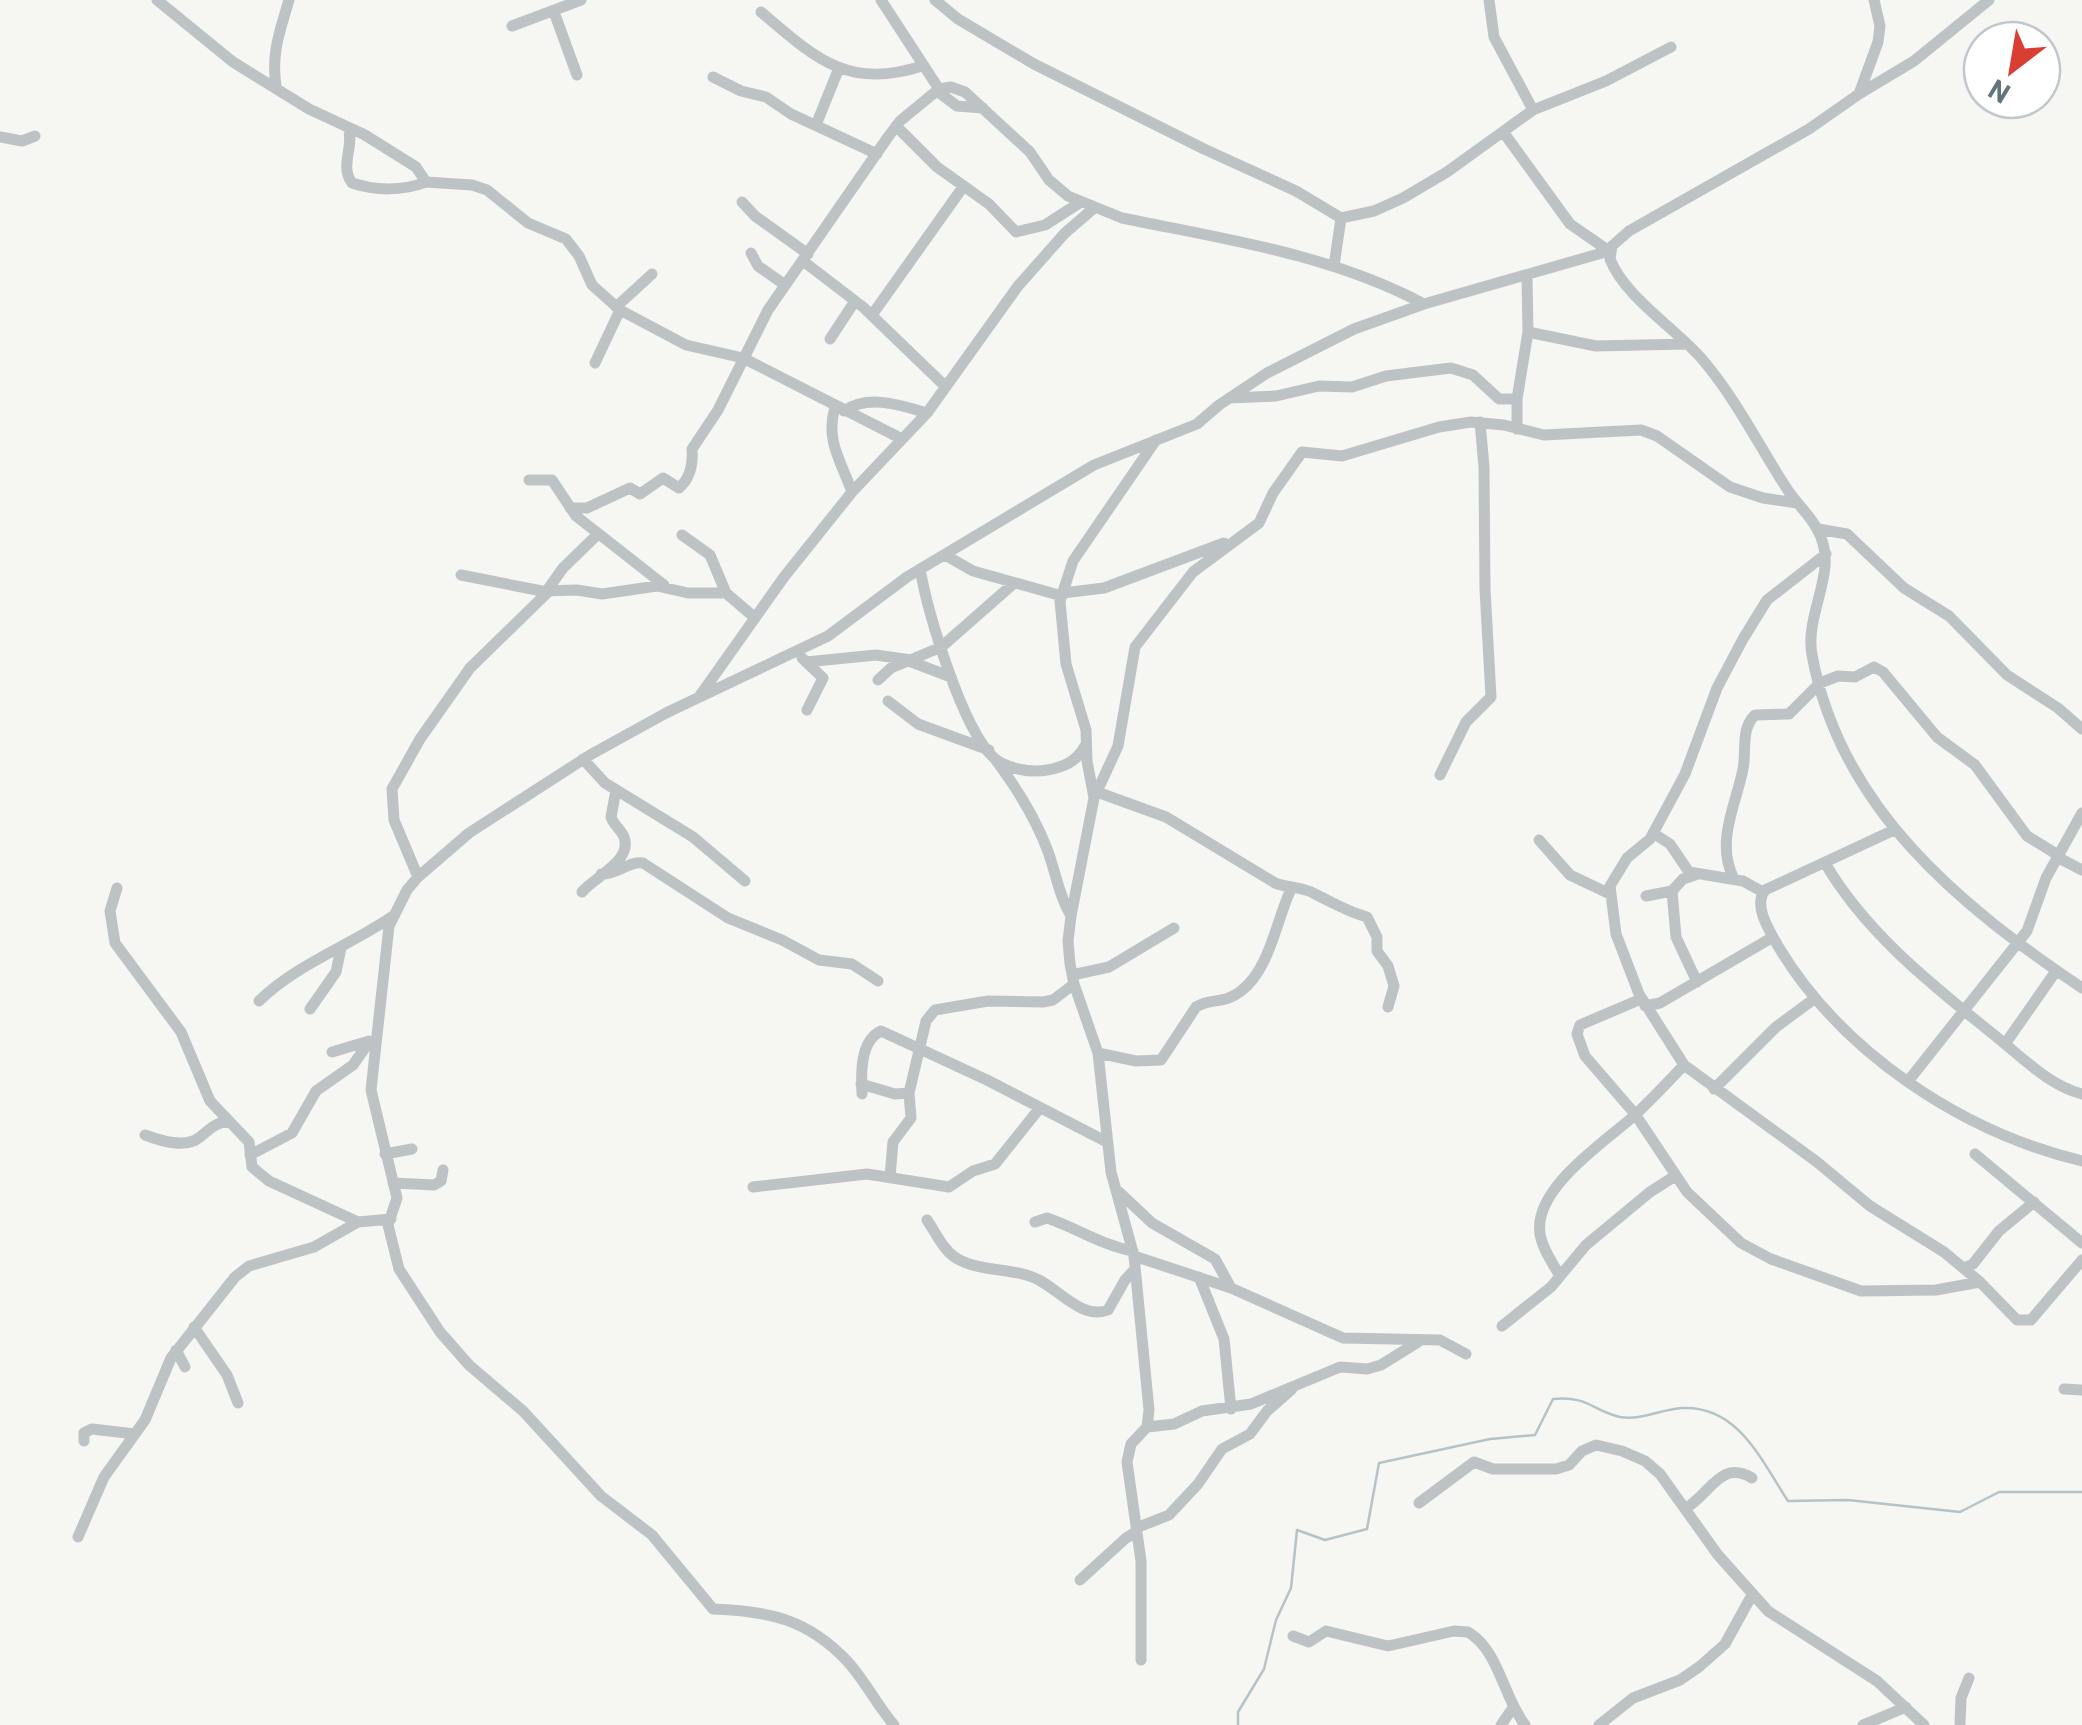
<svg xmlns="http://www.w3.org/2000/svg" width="2082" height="1725" viewBox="0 0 2082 1725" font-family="Barlow,sans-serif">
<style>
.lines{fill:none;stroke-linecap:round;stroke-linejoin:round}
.stream{stroke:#b5c3c6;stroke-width:2.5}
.minor{stroke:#bdc3c5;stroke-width:11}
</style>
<rect width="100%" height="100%" fill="#f6f6f3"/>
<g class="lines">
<!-- stream -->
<path class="stream" d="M1238,1725V1712L1264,1669L1276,1620L1291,1588L1297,1530L1325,1540L1367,1529L1379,1463L1490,1439L1535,1435L1553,1399C1590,1396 1590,1410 1620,1417C1640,1421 1662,1409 1682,1408C1738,1405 1761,1460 1788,1501L1848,1500L1960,1512L1999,1492H2082"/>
<!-- minor -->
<path class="minor" d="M157,0L233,62L309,109L365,135L416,167L426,182L472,185L487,190L528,223L566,239L579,256L592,285L620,310L686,345L743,358L902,439
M881,0L939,89
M935,0L958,19L1034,64L1204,149L1296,191L1341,218L1374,211L1403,198L1447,172L1533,110L1606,81L1671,47
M1489,0L1494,37L1533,110
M1874,0L1880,26L1878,42L1859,94L1809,129L1629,231L1612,246L1610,259C1624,296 1675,328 1702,359C1737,400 1760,448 1789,492C1798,505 1810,515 1817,529C1841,570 1804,612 1812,655C1840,808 1959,905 2082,988
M554,12L577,75
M761,12C815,58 848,90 922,66
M512,26L581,0
M713,77L741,91L766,97L791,114L877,154
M276,86C271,53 280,31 289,0
M937,91L957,106L983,108
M1859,94L1914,61L1989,0
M816,125L839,68
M896,126L937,167L989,204L1016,232L1045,225L1081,202
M348,127C355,146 339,166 352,183C376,191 403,191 426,182
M1504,133L1570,224L1609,251
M0,137L22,141L35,136
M742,202L755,216L808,254
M751,253L758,266L785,285
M803,261L863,307L946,387
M1334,266L1341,218
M616,307L652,274
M872,315L963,187
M1528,332L1596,346L1687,344
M830,339L855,301
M595,363L620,310
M1229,398L1276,396L1319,386L1352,387L1386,376L1451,368L1473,375L1499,399H1517
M835,407C825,440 841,461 852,492
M844,411C868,394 900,405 927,413
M1517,429V399L1528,332L1527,277
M529,480H552L576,516L664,585
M570,508H587L630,488L640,494L663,478L679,488C691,478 693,463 692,449L718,410L768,310L888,137L900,121L939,89L951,87L965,92L1030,152L1049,180L1068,196L1122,218C1224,239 1330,254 1424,304
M1818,529L1847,534L1904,588L1949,616L2007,675L2058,708L2082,729
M682,535L710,555L726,593L754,617
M1826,554L1767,600L1743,639L1717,688L1685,774L1650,839L1627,858L1610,886L1616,934L1639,994L1684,1065L1817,1162L1870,1206L1944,1252L1980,1282L2017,1320H2031L2082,1260
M945,555L973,571L1062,596
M920,569C928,613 962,729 994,758C1007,769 1031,773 1047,770C1064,767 1076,762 1085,746
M461,575L542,591L577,590L602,594L657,586L688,593H726
M546,592L563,568L598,534
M1063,593L1104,588L1224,543
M939,649L1013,584
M802,658L823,678L807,710
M909,661L951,677
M806,662L876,655L911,660
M878,680L891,668L939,648
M699,697L784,577L852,492L927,413L1018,286L1065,233L1094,208
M888,701L918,724L989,750
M583,759L605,783L693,837L745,881
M995,759C1016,787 1035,817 1047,849C1056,872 1058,894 1071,916
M1440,775L1466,722L1491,697L1485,589L1484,467L1480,422
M1097,792L1166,817L1275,883C1288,888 1304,887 1315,894C1333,903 1348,912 1367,917L1377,937V951L1388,966L1394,986L1388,1007
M1094,798L1118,746L1135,647L1193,572L1259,523L1273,493L1302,452L1342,456L1439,427L1471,422L1504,425L1544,435L1641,430L1657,436L1730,487L1763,498L1797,503
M1894,830L1765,890C1753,906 1769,930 1778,946C1842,1053 1962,1132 2082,1161
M1653,833L1670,844L1689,872L1743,881L1763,892
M1539,840L1570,875L1610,894
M2057,857L2082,870
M1825,863C1867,935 1935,987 1999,1039C2024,1059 2050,1086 2082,1094
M601,874C617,875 628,861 643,863L728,918L782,940L819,960L852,964L878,981
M418,877L394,820L392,789L420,739L470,668L548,592
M1734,879C1715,842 1736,805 1743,769C1747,750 1740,730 1755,715L1789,714L1820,683L1838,676L1855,677L1874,667L1883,672L1937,737L1975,765L2027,836L2058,855
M117,888L110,911L115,943L181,1032L210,1101L249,1142L252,1167L269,1181L358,1222
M1672,891L1676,937L1697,982
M582,892C594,877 633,861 624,837C621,829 614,826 611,817L616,790
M1646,896L1672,891L1683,879L1695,875
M1072,975L1109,967L1174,928
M1641,999L1580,1025L1577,1034L1585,1056L1635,1114L1687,1192L1741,1243L1771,1259L1861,1291L1936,1290L1980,1282
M259,1001C297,964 349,946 393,916
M1645,1006L1660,1003L1773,937
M310,1009L336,972L341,948
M2005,1044L2056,971
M332,1052L369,1041
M1098,1053L1136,1061L1161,1060L1196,1007C1210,998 1225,1004 1241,991C1270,969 1276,921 1291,889
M1909,1080L2027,931L2046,878L2082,813
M861,1084L895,1094L909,1093L926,1021L935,1010L988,1001L1043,1002L1053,1000L1074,984
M1714,1089L1776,1027L1814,999
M862,1094C861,1073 860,1041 881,1031L987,1080L1107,1142
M145,1135C161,1141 186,1149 200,1137C211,1128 214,1124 228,1121
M385,1154L412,1149
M1975,1154L2082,1243
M250,1155L292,1133L316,1091L353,1065L369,1042
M890,1177L893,1142L911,1118L909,1093
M393,1183L434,1185L441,1181L443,1170
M753,1187L867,1174L949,1187L973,1171L995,1164L1039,1109
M1119,1192L1152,1223L1215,1259L1231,1288
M927,1220C936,1233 943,1250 956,1258C981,1273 1014,1267 1039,1280C1060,1291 1083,1320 1108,1310L1125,1280L1135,1269
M1035,1222L1047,1218C1077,1228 1101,1245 1133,1251
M1134,1256L1231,1288L1343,1338L1440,1340L1466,1354
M1964,1268L1973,1264L1999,1231L2034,1202
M1560,1276C1553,1264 1542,1248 1540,1234C1533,1188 1605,1142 1635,1115C1652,1099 1668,1082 1684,1065
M1199,1277L1224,1339L1231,1409
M1502,1326L1551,1287L1586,1245L1650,1192L1675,1176
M194,1327L227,1375L238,1403
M176,1350L185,1367
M2064,1389L2082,1390
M1147,1427L1174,1424L1202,1411L1251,1404L1340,1367L1367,1369L1381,1365L1418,1342
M84,1441V1433L92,1429L135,1434
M1419,1503L1474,1462L1493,1469H1556L1569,1465L1582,1451L1596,1445L1622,1451L1645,1461L1660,1474L1718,1555L1768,1611L1877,1681L1924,1725
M1686,1508C1710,1494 1721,1459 1752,1478
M1136,1528L1169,1515L1198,1484L1222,1449L1250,1434L1267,1411L1292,1389
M78,1537L104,1477L145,1420L171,1358L235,1277L249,1266L314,1247L358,1222L391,1219
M1080,1580L1126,1538L1136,1532
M1293,1636L1309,1642L1326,1631L1388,1646L1454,1631L1468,1632C1499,1650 1503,1697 1525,1725
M1141,1660V1561L1127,1462L1131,1444L1147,1427L1149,1410L1134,1256L1111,1172L1098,1053L1074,984L1070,964L1068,941L1071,916L1094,798L1087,761L1086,730L1066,664L1060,601L1073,561L1156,440
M894,1725C877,1705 865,1681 848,1662C808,1619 769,1611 713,1609L652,1535L601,1496L523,1411L469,1365L440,1332L399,1269L388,1225L397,1198L371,1090L389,926L407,890L418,877L469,833L590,755L666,713L828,636L907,577L1094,465L1197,424L1219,405L1267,373L1354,329L1424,304L1609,251
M1501,1725L1512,1709
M1599,1725L1633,1698L1680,1680L1699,1667L1725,1644L1752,1595
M1863,1725L1906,1707
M1960,1725L1961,1698L1969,1678"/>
</g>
<!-- north arrow -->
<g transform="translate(2012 70) rotate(211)"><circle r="48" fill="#ffffff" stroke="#c1c8cb" stroke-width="2.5"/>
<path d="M0-8L18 38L0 25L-18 38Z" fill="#d83f32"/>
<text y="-15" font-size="28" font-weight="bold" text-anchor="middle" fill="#63757c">N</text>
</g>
</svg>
